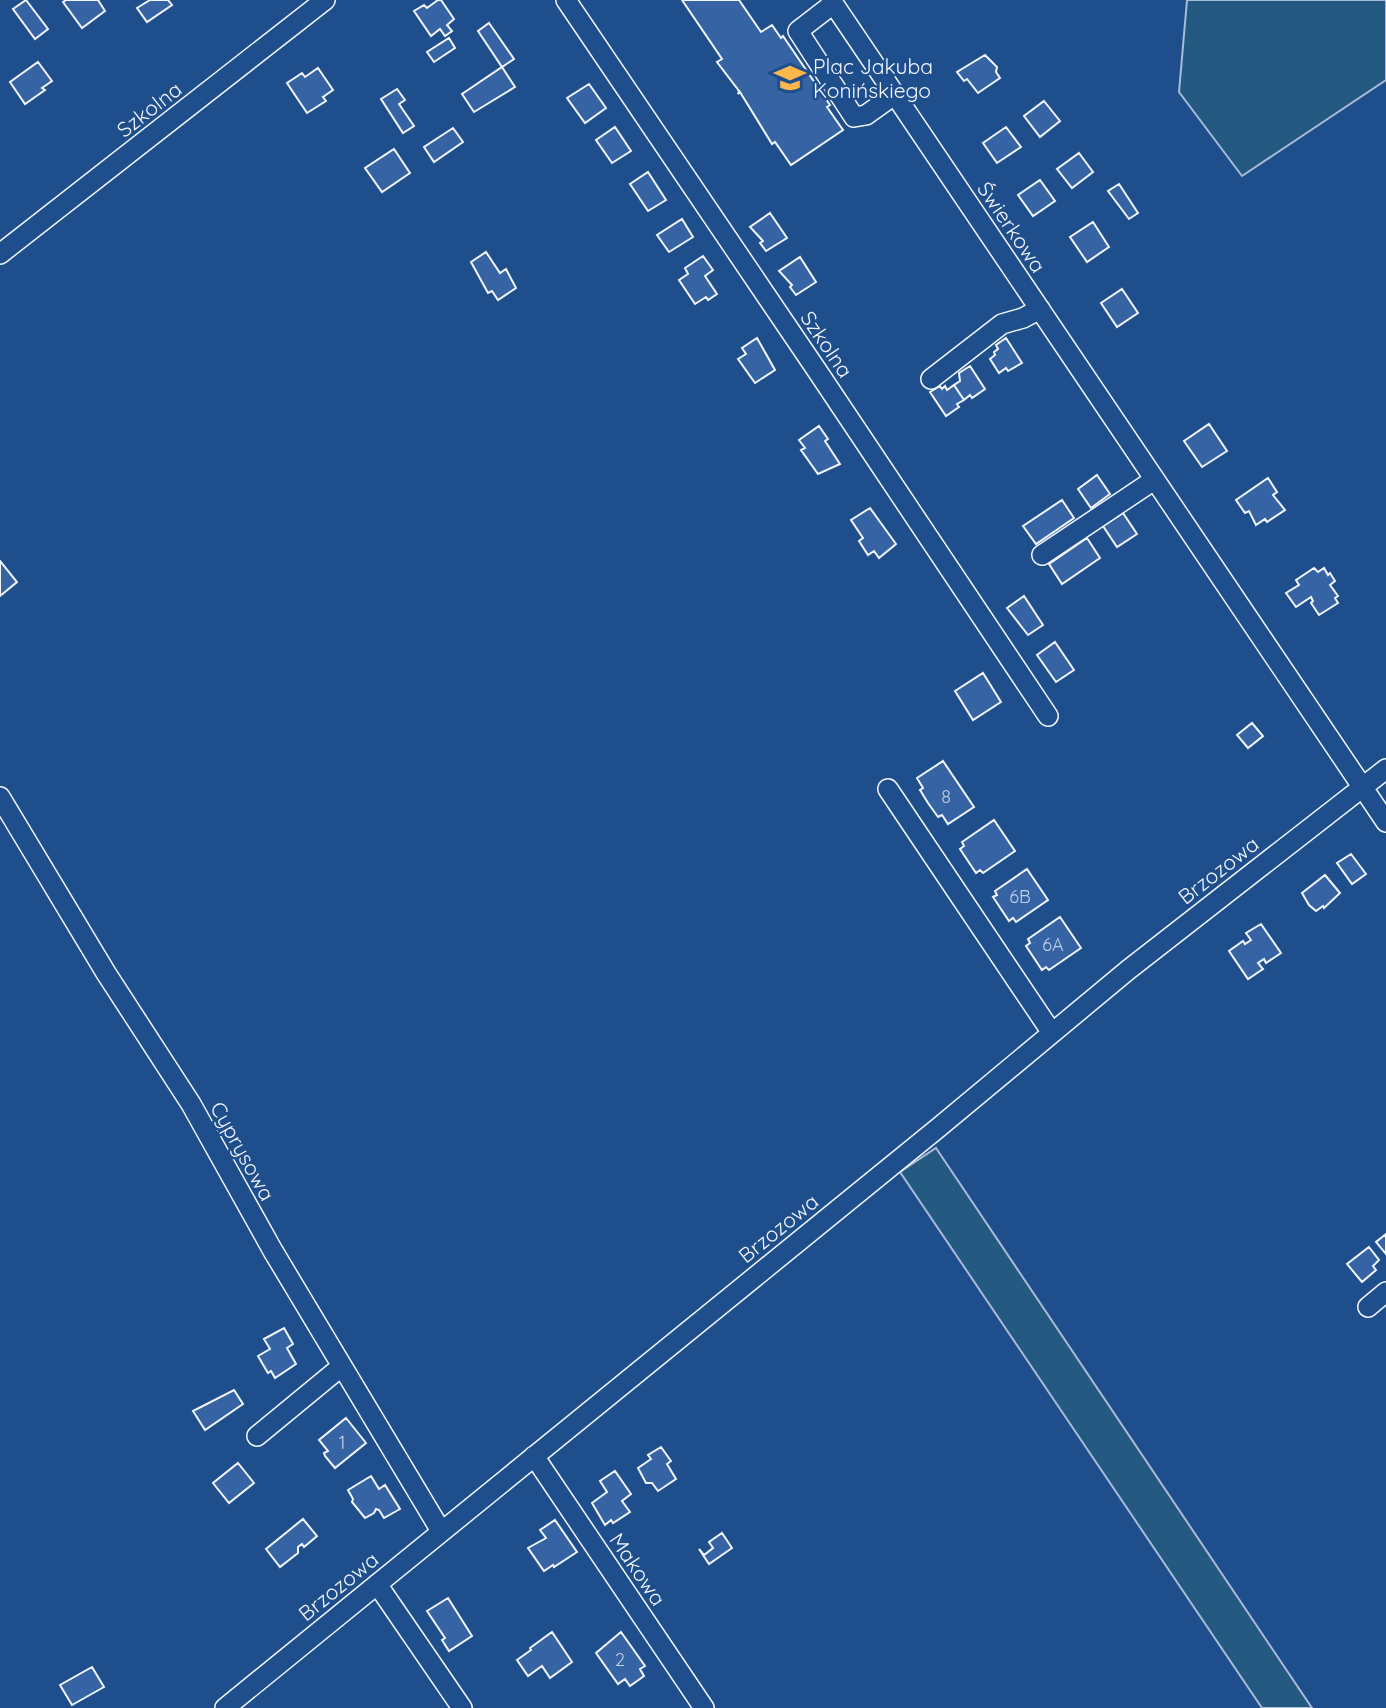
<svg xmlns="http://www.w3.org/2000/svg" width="1386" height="1708" viewBox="0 0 1386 1708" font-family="Quicksand,sans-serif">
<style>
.green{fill:#245a82;stroke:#a8bbd7;stroke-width:2}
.building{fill:#3563a3;stroke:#f2f6ff;stroke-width:2}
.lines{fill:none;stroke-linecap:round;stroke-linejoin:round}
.minor-casing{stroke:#f2f6ff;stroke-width:22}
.minor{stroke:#1f4e8c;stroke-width:19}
.labels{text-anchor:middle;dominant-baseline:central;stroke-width:5;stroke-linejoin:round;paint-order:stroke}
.number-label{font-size:18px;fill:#c3d1e8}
.poi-label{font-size:21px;fill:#f2f6ff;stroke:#1f4e8c;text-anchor:start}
.street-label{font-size:21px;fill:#f2f6ff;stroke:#1f4e8c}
</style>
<rect width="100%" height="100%" fill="#1f4e8c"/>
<!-- green -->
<path class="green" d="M1187,0H1386V80L1242,176L1179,92Z
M936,1148L1312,1708H1262L900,1172Z"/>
<!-- building -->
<path class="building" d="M26,0L48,29L35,39L13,9Z
M66,0H98L105,11L82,28L63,2Z
M150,0H168L172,5L147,22L137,8Z
M438,0H441L454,19L447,25L452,31L445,36L440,29L431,36L414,11L424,5L427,8Z
M682,0H739L761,32L772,25L781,38L783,36L830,105L827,107L843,130L791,165L775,142L772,144L740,92L738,94L739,91L717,62L722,59Z
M489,23L514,59L502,67L478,31Z
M449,38L455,48L434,62L427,52Z
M985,55L997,67L996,72L1000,78L978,93L967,79L964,81L957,72Z
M38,62L52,81L42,88L45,90L25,104L10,82Z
M502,67L515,87L474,112L462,94Z
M318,68L333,90L323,97L326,101L307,113L287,83L302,73L305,77Z
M589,84L606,108L585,123L567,98Z
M397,89L405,100L399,104L414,126L403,133L381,99Z
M1044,101L1060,121L1040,137L1024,116Z
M615,127L631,151L612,163L596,140Z
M1006,127L1021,147L997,163L983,143Z
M453,128L463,142L434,162L424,147Z
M394,149L410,173L382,192L365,168Z
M1079,153L1093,172L1072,188L1057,169Z
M648,172L666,200L648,211L630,184Z
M1040,180L1055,201L1033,216L1018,195Z
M1119,184L1138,213L1129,219L1108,191Z
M770,213L787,238L766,251L760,243L763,241L750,227Z
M682,219L693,237L669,252L657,235Z
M1093,222L1109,247L1087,262L1070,237Z
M486,252L500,273L506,269L516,288L498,300L492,291L488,293L471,262Z
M703,256L713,270L705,276L717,294L708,300L706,297L695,304L679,280L688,274L685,268Z
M800,257L816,282L796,295L790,287L792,285L779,271Z
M1122,289L1138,313L1117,327L1101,303Z
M757,338L775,370L755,383L738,359L746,354L742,348Z
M1006,338L1022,363L1008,371L1006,368L999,373L990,359L995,355L994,352L998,349L996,345Z
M970,366L985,389L972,398L970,395L964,400L954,385L960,381L959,373Z
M954,385L964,400L957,404L959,407L946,416L930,392L940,386L942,389L945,386L947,390Z
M1209,424L1227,451L1202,467L1184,441Z
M819,426L828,439L825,441L840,464L818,474L801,450L805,448L799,440Z
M1097,475L1110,494L1091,508L1078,489Z
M1268,478L1277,492L1273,495L1285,510L1267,522L1265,519L1256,525L1249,511L1245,513L1236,500Z
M1062,500L1074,518L1036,544L1023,526Z
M870,508L896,544L879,558L874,551L868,555L859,541L863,538L851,520Z
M1123,513L1137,534L1117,547L1103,526Z
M1087,538L1100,558L1062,584L1049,564Z
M0,561L17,582L0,596Z
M1314,568L1318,572L1324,568L1328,575L1330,573L1335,581L1330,585L1338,596L1335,598L1338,603L1319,615L1311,603L1313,601L1311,597L1296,607L1286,593L1299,585L1296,580Z
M1024,596L1043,625L1028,635L1007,608Z
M1055,642L1074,670L1056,682L1037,655Z
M983,673L1001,702L973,720L955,691Z
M1252,723L1263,736L1248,748L1237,735Z
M943,761L974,807L948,824L942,815L938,817L928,803L920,790L923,788L917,778Z
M994,820L1015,851L983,873L980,870L976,873L960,849L964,846L962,842Z
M1351,854L1366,874L1352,884L1337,863Z
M1027,869L1048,900L1016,922L1013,918L1009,921L993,897L997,895L995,891Z
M1325,875L1340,893L1324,908L1323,906L1316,911L1309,905L1302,893Z
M1060,917L1081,948L1049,970L1046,967L1042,970L1026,946L1030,943L1028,939Z
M1261,924L1281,953L1266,963L1264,959L1258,963L1263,969L1248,979L1229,951L1243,941L1245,944L1251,940L1246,933Z
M1386,1234V1254L1376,1242Z
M1369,1247L1379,1260L1373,1266L1376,1270L1362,1282L1347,1264Z
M284,1328L293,1344L287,1348L296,1364L275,1378L271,1371L268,1373L258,1356L270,1349L264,1339Z
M234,1390L243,1404L205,1430L193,1411Z
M346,1418L366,1443L335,1468L325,1456L324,1453L328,1451L319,1440Z
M661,1447L671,1461L667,1464L676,1479L658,1491L652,1483H646L638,1468L651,1459L648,1455Z
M238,1463L254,1483L229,1503L213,1483Z
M615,1471L631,1494L622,1501L630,1512L613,1523L611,1520L605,1525L592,1503L607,1492L600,1481Z
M371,1476L379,1489L385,1485L400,1509L384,1518L379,1510L376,1509L374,1513L365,1518L352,1502L353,1499L348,1490Z
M303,1519L317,1536L304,1547L302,1544L298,1547V1553L280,1567L266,1549Z
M555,1520L577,1552L554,1567L553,1565L544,1571L528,1548L546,1538L540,1530Z
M722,1533L732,1548L709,1564L699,1549L704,1555L713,1548L709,1542Z
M448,1598L472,1636L449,1651L442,1640L445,1638L427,1611Z
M552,1632L572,1662L550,1678L542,1666L528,1676L517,1660L531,1650L530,1648Z
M621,1632L645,1666L640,1669L644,1676L630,1686L625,1679L618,1684L596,1653Z
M92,1667L104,1687L72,1705L60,1685Z"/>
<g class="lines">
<defs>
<path id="minor" d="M566,0L818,372L1048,716
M831,0L1386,822
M833,4L798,31L854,117L866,115L894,95
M0,254L325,0
M931,379L1002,324L1023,318L1040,309
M1042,555L1154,480
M888,789L1052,1033
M0,797L106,973L191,1104L273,1251L441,1531
M1368,1307L1386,1292
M257,1436L342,1366
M534,1456L704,1708
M377,1584L462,1708
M225,1708L938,1128L1128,970L1386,769"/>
</defs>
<!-- minor casing -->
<use href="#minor" class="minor-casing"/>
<!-- minor -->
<use href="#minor" class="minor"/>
</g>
<!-- icons -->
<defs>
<symbol id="school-bare" viewBox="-9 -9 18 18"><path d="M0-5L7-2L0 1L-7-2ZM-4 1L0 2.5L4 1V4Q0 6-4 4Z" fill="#ffb74d" stroke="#1f4e8c" stroke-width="2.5" paint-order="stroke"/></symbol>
</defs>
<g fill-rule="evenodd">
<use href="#school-bare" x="768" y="56" width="44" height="44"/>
</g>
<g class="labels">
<!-- number labels -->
<g class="number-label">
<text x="946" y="796">8</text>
<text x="1020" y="896">6B</text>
<text x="1053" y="944">6A</text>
<text x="342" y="1442">1</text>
<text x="620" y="1659">2</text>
</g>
<!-- poi labels -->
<g class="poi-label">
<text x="813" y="66">Plac Jakuba<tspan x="813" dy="24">Konińskiego</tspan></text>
</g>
<!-- street labels -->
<g class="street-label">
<text transform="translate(149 109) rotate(-38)">Szkolna</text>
<text transform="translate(1012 227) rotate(56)">Świerkowa</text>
<text transform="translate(827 344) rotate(56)">Szkolna</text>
<text transform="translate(1218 870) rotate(-38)">Brzozowa</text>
<text transform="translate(243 1151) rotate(61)">Cyprysowa</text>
<text transform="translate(778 1228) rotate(-39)">Brzozowa</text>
<text transform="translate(638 1569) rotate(56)">Makowa</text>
<text transform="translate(338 1586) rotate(-39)">Brzozowa</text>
</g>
</g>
</svg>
